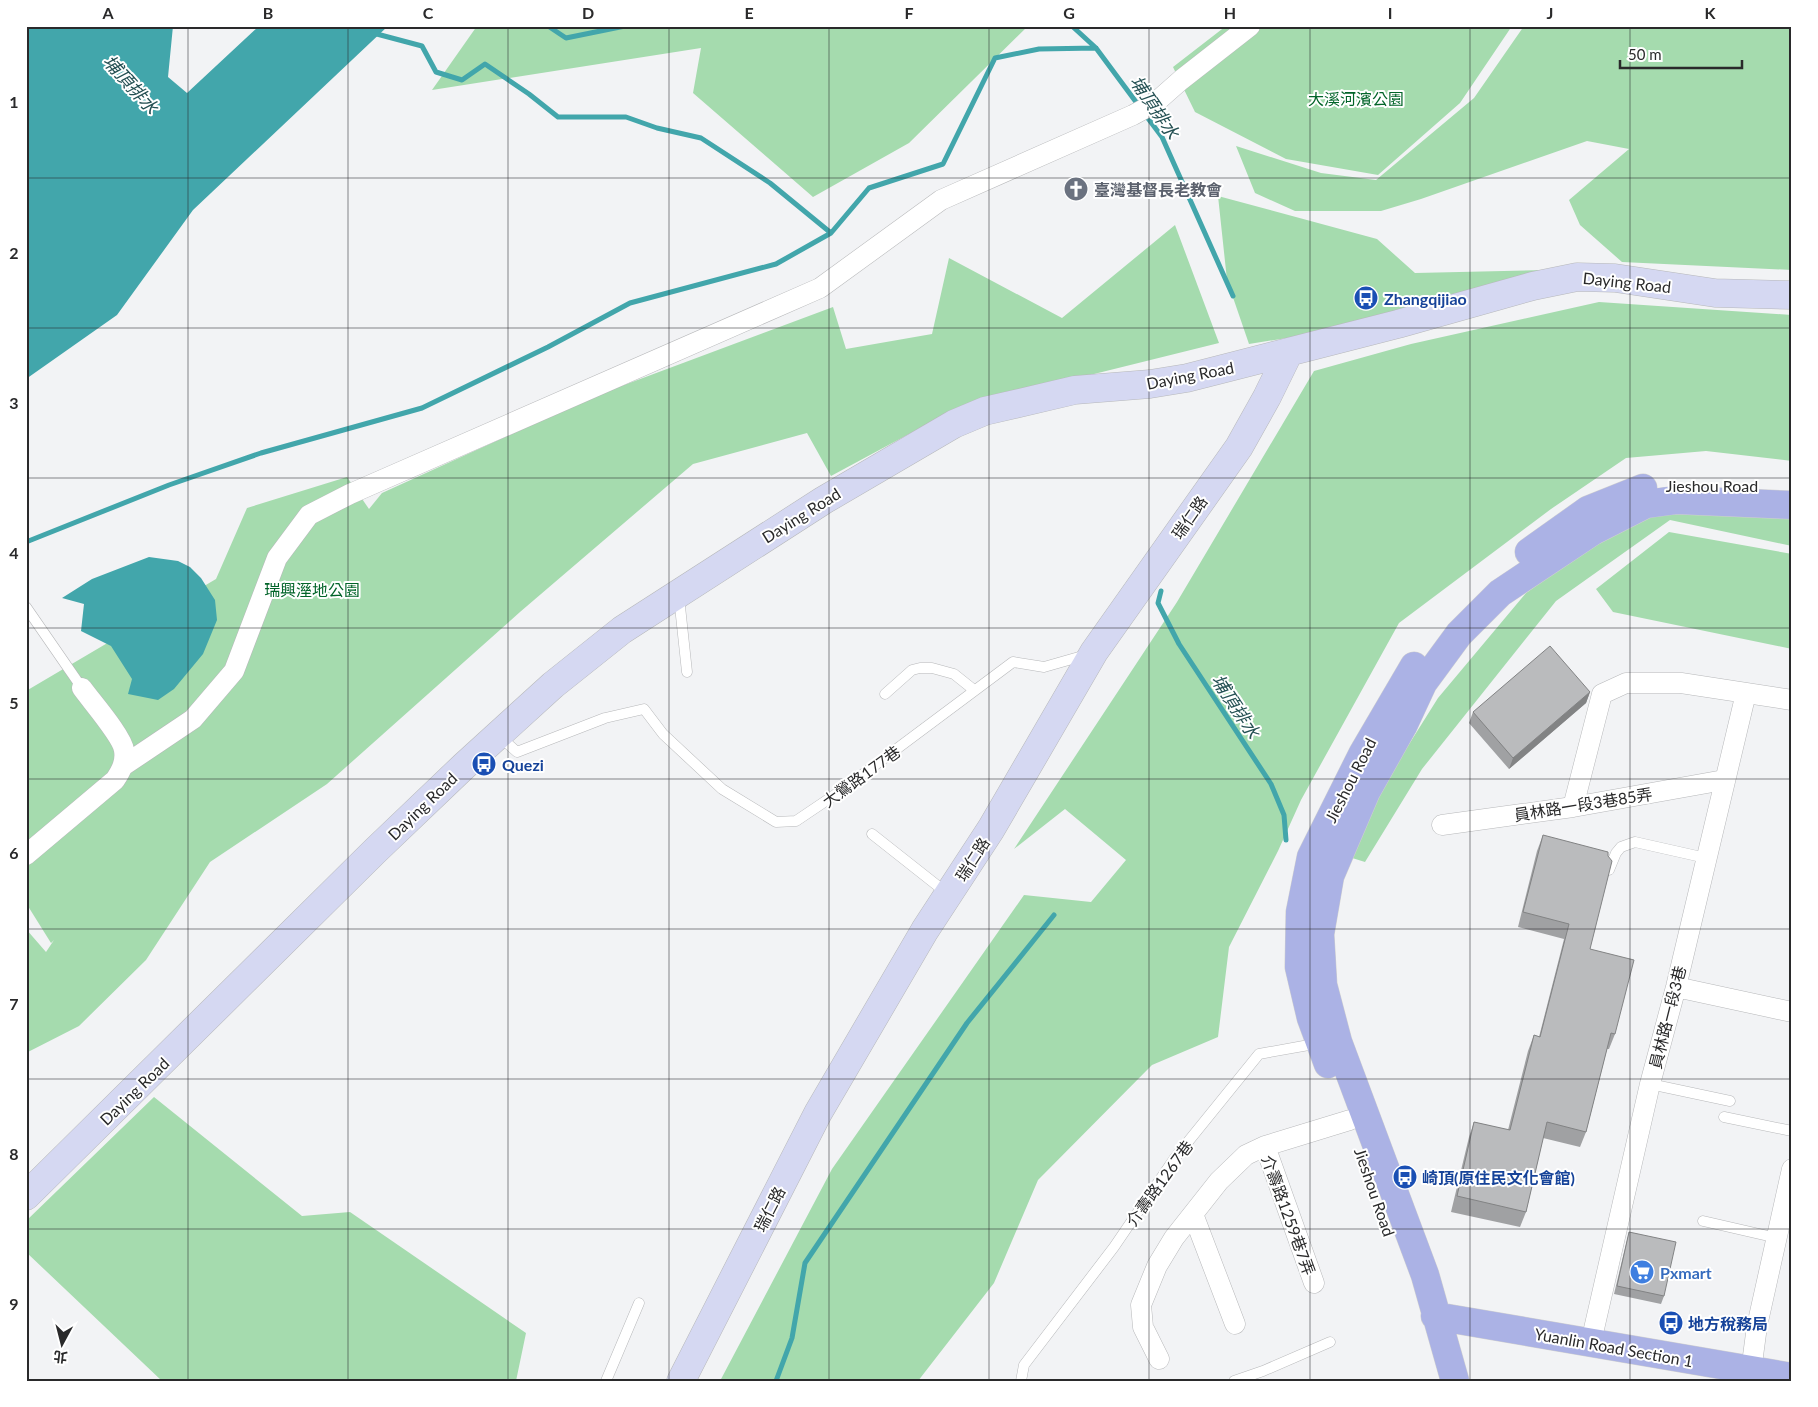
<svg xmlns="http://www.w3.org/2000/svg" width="1818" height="1407" viewBox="0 0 1818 1407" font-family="Lato,'Noto Sans TC',sans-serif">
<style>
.green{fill:#a5dbae}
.water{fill:#42a6ab}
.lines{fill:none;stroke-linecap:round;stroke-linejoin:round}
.stream{stroke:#42a6ab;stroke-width:5}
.lane-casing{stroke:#b7b8ba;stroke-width:11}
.street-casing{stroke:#b7b8ba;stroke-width:21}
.secondary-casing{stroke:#b7b8ba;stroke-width:29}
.primary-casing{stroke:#d0d0d0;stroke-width:29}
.lane{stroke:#fff;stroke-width:10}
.street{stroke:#fff;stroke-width:20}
.secondary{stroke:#d5d8f2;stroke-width:28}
.primary{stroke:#abb2e5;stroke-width:28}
.wall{fill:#a0a1a3}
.shaded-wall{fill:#828384}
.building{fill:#babbbd;stroke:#828384}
.grid{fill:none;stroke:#2a2a2b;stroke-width:1;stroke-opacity:0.55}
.labels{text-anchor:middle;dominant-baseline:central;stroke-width:4;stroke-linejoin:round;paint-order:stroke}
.park-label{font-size:16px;fill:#026429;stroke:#fff}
.worship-label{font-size:16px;font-weight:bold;fill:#5b616d;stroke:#fff;text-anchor:start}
.street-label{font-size:16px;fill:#2a2a2b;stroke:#fff}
.transit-label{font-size:16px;font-weight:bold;fill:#164399;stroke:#fff;text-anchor:start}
.shop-label{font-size:16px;font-weight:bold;fill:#366cbe;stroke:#fff;text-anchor:start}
.water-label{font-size:18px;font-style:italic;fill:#245053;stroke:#fff}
.neatline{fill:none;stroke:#2a2a2b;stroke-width:2}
.grid-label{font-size:16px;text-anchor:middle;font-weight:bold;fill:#2a2a2b}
</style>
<rect width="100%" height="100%" fill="#f2f3f5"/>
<!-- green -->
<path class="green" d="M477,26H1028L909,143L813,197L693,93L701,48L432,90Z
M1226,26H1512L1460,103L1378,175L1286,159L1195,112L1173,67Z
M1524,26H1792V270L1622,262L1580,225L1569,200L1629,149L1587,141L1421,199L1381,211H1295L1255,193L1236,146L1321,173L1376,180L1474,98Z
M1218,196L1377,239L1415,273L1546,270L1330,331L1249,344L1227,280Z
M1175,225L1219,343L1094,374L935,420L831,476L807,433L693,464L520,612L327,784L210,862L146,960L79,1026L26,1053V929L46,952L54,940L51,943L26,903V691L216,579L247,508L347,477L369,509L382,493L600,394L833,307L846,349L932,334L949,258L1062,318Z
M1599,302L1792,315V461L1706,451L1626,458L1551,509L1399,623L1301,800L1278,851L1229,947L1218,1037L1152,1065L1038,1180L994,1283L918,1381H720L832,1169L1024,895L1091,902L1126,860L1065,809L1014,849L1177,602L1314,371L1411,344Z
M1638,512L1792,513V546L1670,520L1556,601L1422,769L1365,862L1349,857L1379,792L1438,698L1526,593Z
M1669,532L1792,554V649L1613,612L1596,589Z
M154,1097L302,1216L350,1212L526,1333L516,1381H162L26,1252V1221Z"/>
<!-- water -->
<path class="water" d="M26,26H173L168,77L187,93L259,26H388L193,210L117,315L26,379Z
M149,557L178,561L190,567L201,578L215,600L217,620L203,654L174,689L158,700L128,694L132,679L111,646L81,631L84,604L62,598L92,579Z"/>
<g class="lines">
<!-- stream -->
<path class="stream" d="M548,26L566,38L625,26
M1072,26L1096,48L1139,106
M373,33L422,46L436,72L462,80L485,64L529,94L558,117H626L657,128L701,138L770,183L831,233
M1144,113L1162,137L1233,296
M26,542L169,485L261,453L422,408L548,347L630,303L776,264L831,233L869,188L943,164L995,58L1039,49L1096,48
M1161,591L1158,603L1179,644L1271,784L1284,815L1286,840
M776,1381L792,1338L805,1263L967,1023L1054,915"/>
<defs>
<path id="lane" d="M679,597L687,672
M26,607L82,688
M885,694L912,670L920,668H932L954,674L974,690
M498,735L517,752L605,718L644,709L663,734L722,789L776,822L796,821L839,792L1013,662L1044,667L1086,655
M872,834L948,894
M1609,870L1616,853L1621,847L1635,842L1706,858
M1650,1084L1730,1101
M1724,1117L1792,1131
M1703,1221L1777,1238
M606,1381L639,1303
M1021,1381L1024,1365L1114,1247L1174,1159L1259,1054L1320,1043
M1234,1381L1263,1371L1330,1342"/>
<path id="street" d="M123,766L193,719L234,671L277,558L309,515L350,494L820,288L941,200L1133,115L1155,103L1181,80L1250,26
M1573,807L1602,694L1626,683H1681L1792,700
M1442,825L1573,807L1724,780
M26,855L115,780C121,771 126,762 124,750C122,736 92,702 82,688
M1676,987L1792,1012
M1265,1146L1314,1283
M1193,1214L1235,1324
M1591,1342L1650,1084L1676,987L1746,693
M1159,1359L1143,1327L1141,1305L1157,1266L1174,1238L1219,1181L1246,1155L1265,1146L1350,1120
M1753,1381L1751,1371L1757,1326L1792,1169"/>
<path id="secondary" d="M26,1196L375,851L464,766L553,685L622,630L824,500L954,424L985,411L1075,390L1150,384L1187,378L1398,324L1533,286L1577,277L1615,278L1715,293L1792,295
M681,1381L818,1113L925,930L991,829L1094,652L1239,447L1267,397L1289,352"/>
<path id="primary" d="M1529,552L1588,510L1643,488
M1328,1064L1311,1018L1299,967L1300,912L1311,857L1363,753L1414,666
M1435,1316L1792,1377
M1455,1381L1425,1275L1338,1042L1323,985L1320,934L1330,876L1366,792L1403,726L1423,683L1459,634L1500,593L1593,531L1646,504L1676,500L1792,505"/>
</defs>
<!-- lane casing -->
<use href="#lane" class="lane-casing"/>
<!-- street casing -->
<use href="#street" class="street-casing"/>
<!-- secondary casing -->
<use href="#secondary" class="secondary-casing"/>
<!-- primary casing -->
<use href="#primary" class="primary-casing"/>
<!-- lane -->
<use href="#lane" class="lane"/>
<!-- street -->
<use href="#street" class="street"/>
<!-- secondary -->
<use href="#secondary" class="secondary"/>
<!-- primary -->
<use href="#primary" class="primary"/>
</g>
<!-- wall -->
<path class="wall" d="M1590,692L1586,703L1509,769L1469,723L1473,712Z
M1543,835L1590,949L1615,1034L1609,1049H1607L1586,1132L1580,1147L1543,1138L1526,1212L1520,1227L1451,1212L1469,1137L1474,1122L1508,1130L1528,1051L1534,1035L1539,1037L1564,939L1518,927L1537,851Z
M1629,1232L1664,1296L1661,1304L1614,1294L1627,1240Z"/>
<!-- shaded-wall -->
<path class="shaded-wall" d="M1590,692L1586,703L1509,769L1513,758Z"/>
<!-- building -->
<path class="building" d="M1550,646L1590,692L1513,758L1473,712Z
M1543,835L1608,852V856L1612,861L1590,949L1634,960L1615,1034L1611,1033L1586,1132L1547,1122L1526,1212L1457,1196L1474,1122L1510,1130L1534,1035L1540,1037L1569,924L1523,912Z
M1629,1232L1676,1242L1664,1296L1617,1286Z"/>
<!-- grid -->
<path class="grid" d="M188,26V1381M348,26V1381M508,26V1381M669,26V1381M829,26V1381M989,26V1381M1149,26V1381M1310,26V1381M1470,26V1381M1630,26V1381M26,178H1792M26,328H1792M26,478H1792M26,628H1792M26,779H1792M26,929H1792M26,1079H1792M26,1229H1792"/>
<!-- icons -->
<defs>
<symbol id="church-disc" viewBox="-11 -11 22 22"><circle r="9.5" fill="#6b7280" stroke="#fff"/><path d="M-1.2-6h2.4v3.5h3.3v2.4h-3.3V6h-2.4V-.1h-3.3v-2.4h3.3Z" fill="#fff"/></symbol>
<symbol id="bus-disc" viewBox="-11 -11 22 22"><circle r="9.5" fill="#1a4fb4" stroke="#fff"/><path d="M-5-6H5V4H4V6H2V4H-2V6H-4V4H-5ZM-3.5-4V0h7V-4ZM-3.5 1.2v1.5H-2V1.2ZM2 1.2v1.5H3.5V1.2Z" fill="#fff"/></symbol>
<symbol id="supermarket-disc" viewBox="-11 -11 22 22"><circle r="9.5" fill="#3f7fe0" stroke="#fff"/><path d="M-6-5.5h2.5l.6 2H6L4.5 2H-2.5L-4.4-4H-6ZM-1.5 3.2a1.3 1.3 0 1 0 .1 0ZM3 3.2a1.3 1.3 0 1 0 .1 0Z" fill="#fff"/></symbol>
</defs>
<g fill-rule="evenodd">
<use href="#church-disc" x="1062" y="175" width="28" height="28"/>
<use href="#bus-disc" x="1352" y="284" width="28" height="28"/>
<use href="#bus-disc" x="470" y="750" width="28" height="28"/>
<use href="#bus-disc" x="1391" y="1163" width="28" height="28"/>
<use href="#supermarket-disc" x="1628" y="1258" width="28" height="28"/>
<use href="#bus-disc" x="1657" y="1309" width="28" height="28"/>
</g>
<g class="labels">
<!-- park labels -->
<g class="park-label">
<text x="1356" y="98">大溪河濱公園</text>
<text x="312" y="589">瑞興溼地公園</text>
</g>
<!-- worship labels -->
<g class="worship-label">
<text x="1094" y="189">臺灣基督長老教會</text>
</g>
<!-- street labels -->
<g class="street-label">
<text transform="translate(1627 282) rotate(6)">Daying Road</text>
<text transform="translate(1190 375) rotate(-11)">Daying Road</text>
<text x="1712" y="485">Jieshou Road</text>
<text transform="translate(801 515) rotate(-32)">Daying Road</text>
<text transform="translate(1189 517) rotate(-55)">瑞仁路</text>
<text transform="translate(861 776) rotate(-36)">大鶯路177巷</text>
<text transform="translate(1350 780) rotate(-63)">Jieshou Road</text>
<text transform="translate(1583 804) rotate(-9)">員林路一段3巷85弄</text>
<text transform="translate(422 806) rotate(-44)">Daying Road</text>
<text transform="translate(972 859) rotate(-57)">瑞仁路</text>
<text transform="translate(1667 1017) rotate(-76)">員林路一段3巷</text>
<text transform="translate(134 1091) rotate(-44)">Daying Road</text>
<text transform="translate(1159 1183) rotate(-54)">介壽路1267巷</text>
<text transform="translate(1375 1192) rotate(71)">Jieshou Road</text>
<text transform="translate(769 1209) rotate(-63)">瑞仁路</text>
<text transform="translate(1289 1215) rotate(70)">介壽路1259巷7弄</text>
<text transform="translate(1614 1347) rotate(10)">Yuanlin Road Section 1</text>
</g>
<!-- transit labels -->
<g class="transit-label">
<text x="1384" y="298">Zhangqijiao</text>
<text x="502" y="764">Quezi</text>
<text x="1422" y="1177">崎頂(原住民文化會館)</text>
<text x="1688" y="1323">地方稅務局</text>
</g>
<!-- shop labels -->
<g class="shop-label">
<text x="1660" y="1272">Pxmart</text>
</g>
<!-- water labels -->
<g class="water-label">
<text transform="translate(131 84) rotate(48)">埔頂排水</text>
<text transform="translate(1155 107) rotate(56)">埔頂排水</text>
<text transform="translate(1236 706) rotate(57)">埔頂排水</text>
</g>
</g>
<!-- border -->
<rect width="1818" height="1407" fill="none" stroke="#ffffff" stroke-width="55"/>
<!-- north arrow -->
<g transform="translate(62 1344) rotate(187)" stroke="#ffffff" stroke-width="4" paint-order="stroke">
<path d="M0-4L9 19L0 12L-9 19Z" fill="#2a2a2b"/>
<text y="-8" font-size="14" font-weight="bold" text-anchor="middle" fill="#2a2a2b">北</text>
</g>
<!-- scale -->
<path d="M1620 60v8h122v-8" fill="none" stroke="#2a2a2b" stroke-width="2.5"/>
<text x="1628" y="60" font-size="15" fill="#2a2a2b" stroke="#ffffff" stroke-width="4" paint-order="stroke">50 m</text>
<rect x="28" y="28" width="1762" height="1352" class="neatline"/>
<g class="grid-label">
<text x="108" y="19">A</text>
<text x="268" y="19">B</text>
<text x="428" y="19">C</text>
<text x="588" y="19">D</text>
<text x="749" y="19">E</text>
<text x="909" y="19">F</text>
<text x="1069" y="19">G</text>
<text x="1230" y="19">H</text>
<text x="1390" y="19">I</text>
<text x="1550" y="19">J</text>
<text x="1710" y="19">K</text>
<text x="14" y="108">1</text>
<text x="14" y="259">2</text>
<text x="14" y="409">3</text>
<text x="14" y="559">4</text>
<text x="14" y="709">5</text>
<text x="14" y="859">6</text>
<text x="14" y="1010">7</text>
<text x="14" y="1160">8</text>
<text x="14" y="1310">9</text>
</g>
</svg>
